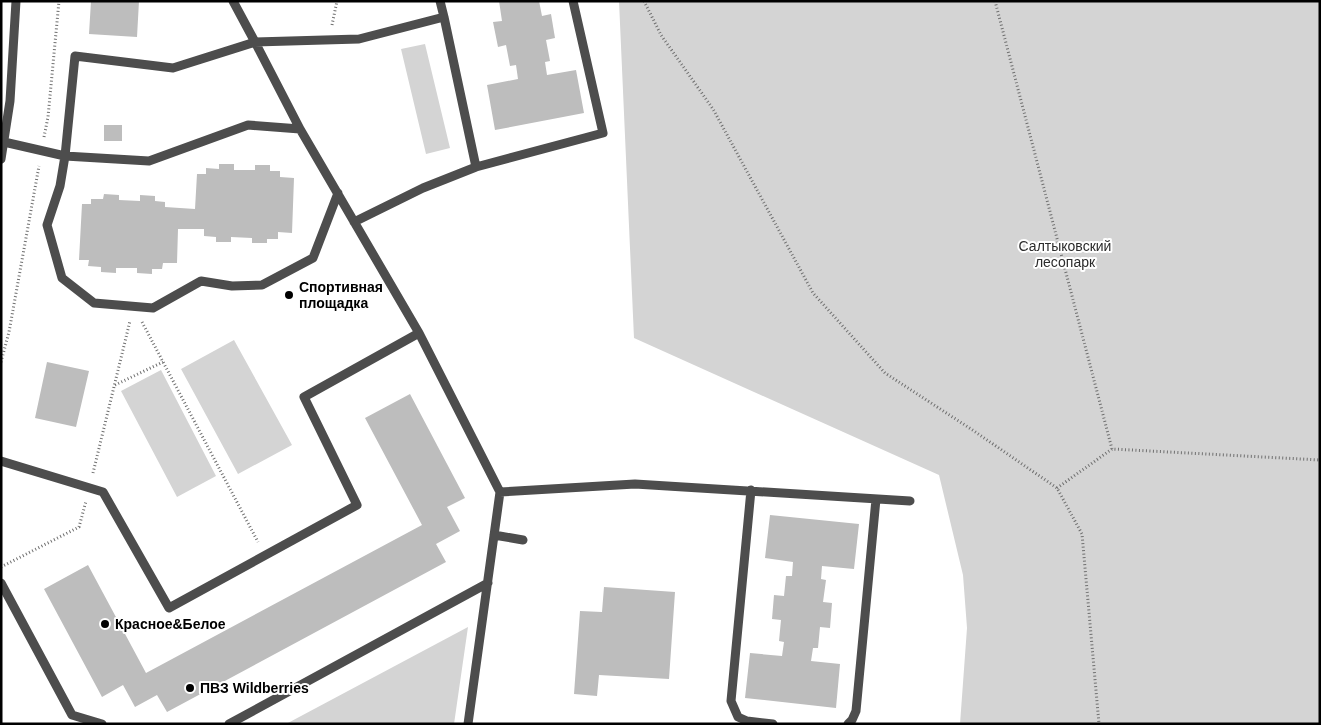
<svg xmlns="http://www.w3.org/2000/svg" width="1321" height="725" viewBox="0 0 1321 725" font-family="Helvetica,sans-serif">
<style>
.green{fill:#d4d4d4}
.building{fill:#bdbdbd}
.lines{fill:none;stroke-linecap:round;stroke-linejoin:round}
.path{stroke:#6f6f6f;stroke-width:3;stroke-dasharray:1 2.5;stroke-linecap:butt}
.minor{stroke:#4d4d4d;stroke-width:9}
.poi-dot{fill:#000;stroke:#fff;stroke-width:2}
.labels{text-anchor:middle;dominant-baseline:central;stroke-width:4;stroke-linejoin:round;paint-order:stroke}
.park-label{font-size:14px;fill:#2b2b2b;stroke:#fff}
.poi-label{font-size:14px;font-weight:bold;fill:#000;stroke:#fff;text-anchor:start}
</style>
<rect width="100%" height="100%" fill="#fff"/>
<!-- green -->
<path class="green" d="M619,1H1320V724H960L967,628L963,575L939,475L634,338Z
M425,44L450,148L426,154L401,49Z
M234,340L292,445L238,474L181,369Z
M161,370L216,476L177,497L121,391Z
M468,627L454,724H286Z"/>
<!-- building -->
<path class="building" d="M91,1H139L137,37L89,34Z
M499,1H539L542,16L551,14L555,38L546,40L550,61L545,62L547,75L576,70L584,113L495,130L487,85L518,79L516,65L510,66L506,45L498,47L493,22L502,21Z
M104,125H122V141H104Z
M219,164H234V170H255V165H270V171H280V177L294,178L292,233L278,232V239H267V243H252V238L231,237V242H216V237L204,236V229H178L177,263H163L162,269H152V274L137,273V268H116V273L101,272V267L88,266L89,260H79L82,204H91V199H103L104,194L119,195V200L140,201V195L155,196V201L165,202V207L195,209L197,174H206V168L219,169Z
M47,362L89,371L76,427L35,418Z
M410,394L465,498L447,507L460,531L436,544L446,562L167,712L157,695L135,707L123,685L102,697L44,589L88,565L146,673L422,525L365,418Z
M770,515L859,524L854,569L822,566L821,579L826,580L823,602L832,603L830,628L820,627L818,648H813L811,661L840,664L836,708L745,698L750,653L782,656L784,642L779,641L781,620L772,619L774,595L784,596L786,576H792L793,562L765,558Z
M604,587L675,592L669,679L599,675L597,696L574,694L580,611L602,612Z"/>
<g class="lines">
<!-- path -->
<path class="path" d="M644,1L661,35L713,109L813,293L885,373L974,431L1057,488L1082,534L1099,724
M995,1L1112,449L1320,460
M332,25L337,1
M44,137L48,117L59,1
M142,322L258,542
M1,362L9,332L39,166
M115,385L163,362
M93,473L130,321
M1057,488L1112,449
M1,567L79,527L86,501"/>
<!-- minor -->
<path class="minor" d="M233,1L255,42L359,39L444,17L476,167L423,188L354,222
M440,1L444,17
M300,129L255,42L173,68L75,56L65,156L60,186L47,225L62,278L94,303L153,308L201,281L232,286L262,285L313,258L338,193
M4,142L65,156L149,161L248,125L300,129L419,333
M1,159L10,101L16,1
M476,167L603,133L573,1
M1,461L103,492L169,608L357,505L304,397L419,333L500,492L468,724
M751,490L731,701L738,717L747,721L773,724
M500,492L635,484L910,501
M494,535L523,540
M1,583L72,715L102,724
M229,724L488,583
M848,724L852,720L856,711L876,499"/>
</g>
<!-- markers -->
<g class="poi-dot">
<circle cx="289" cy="295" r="5"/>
<circle cx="105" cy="624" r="5"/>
<circle cx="190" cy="688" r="5"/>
</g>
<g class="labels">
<!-- park labels -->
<g class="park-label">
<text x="1065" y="246">Салтыковский<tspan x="1065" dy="16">лесопарк</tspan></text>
</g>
<!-- poi labels -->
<g class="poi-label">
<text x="299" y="287">Спортивная<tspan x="299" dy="16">площадка</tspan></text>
<text x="115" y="624">Красное&amp;Белое</text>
<text x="200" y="688">ПВЗ Wildberries</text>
</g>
</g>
<!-- border -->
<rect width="1321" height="725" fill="none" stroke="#000000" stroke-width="5"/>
</svg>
